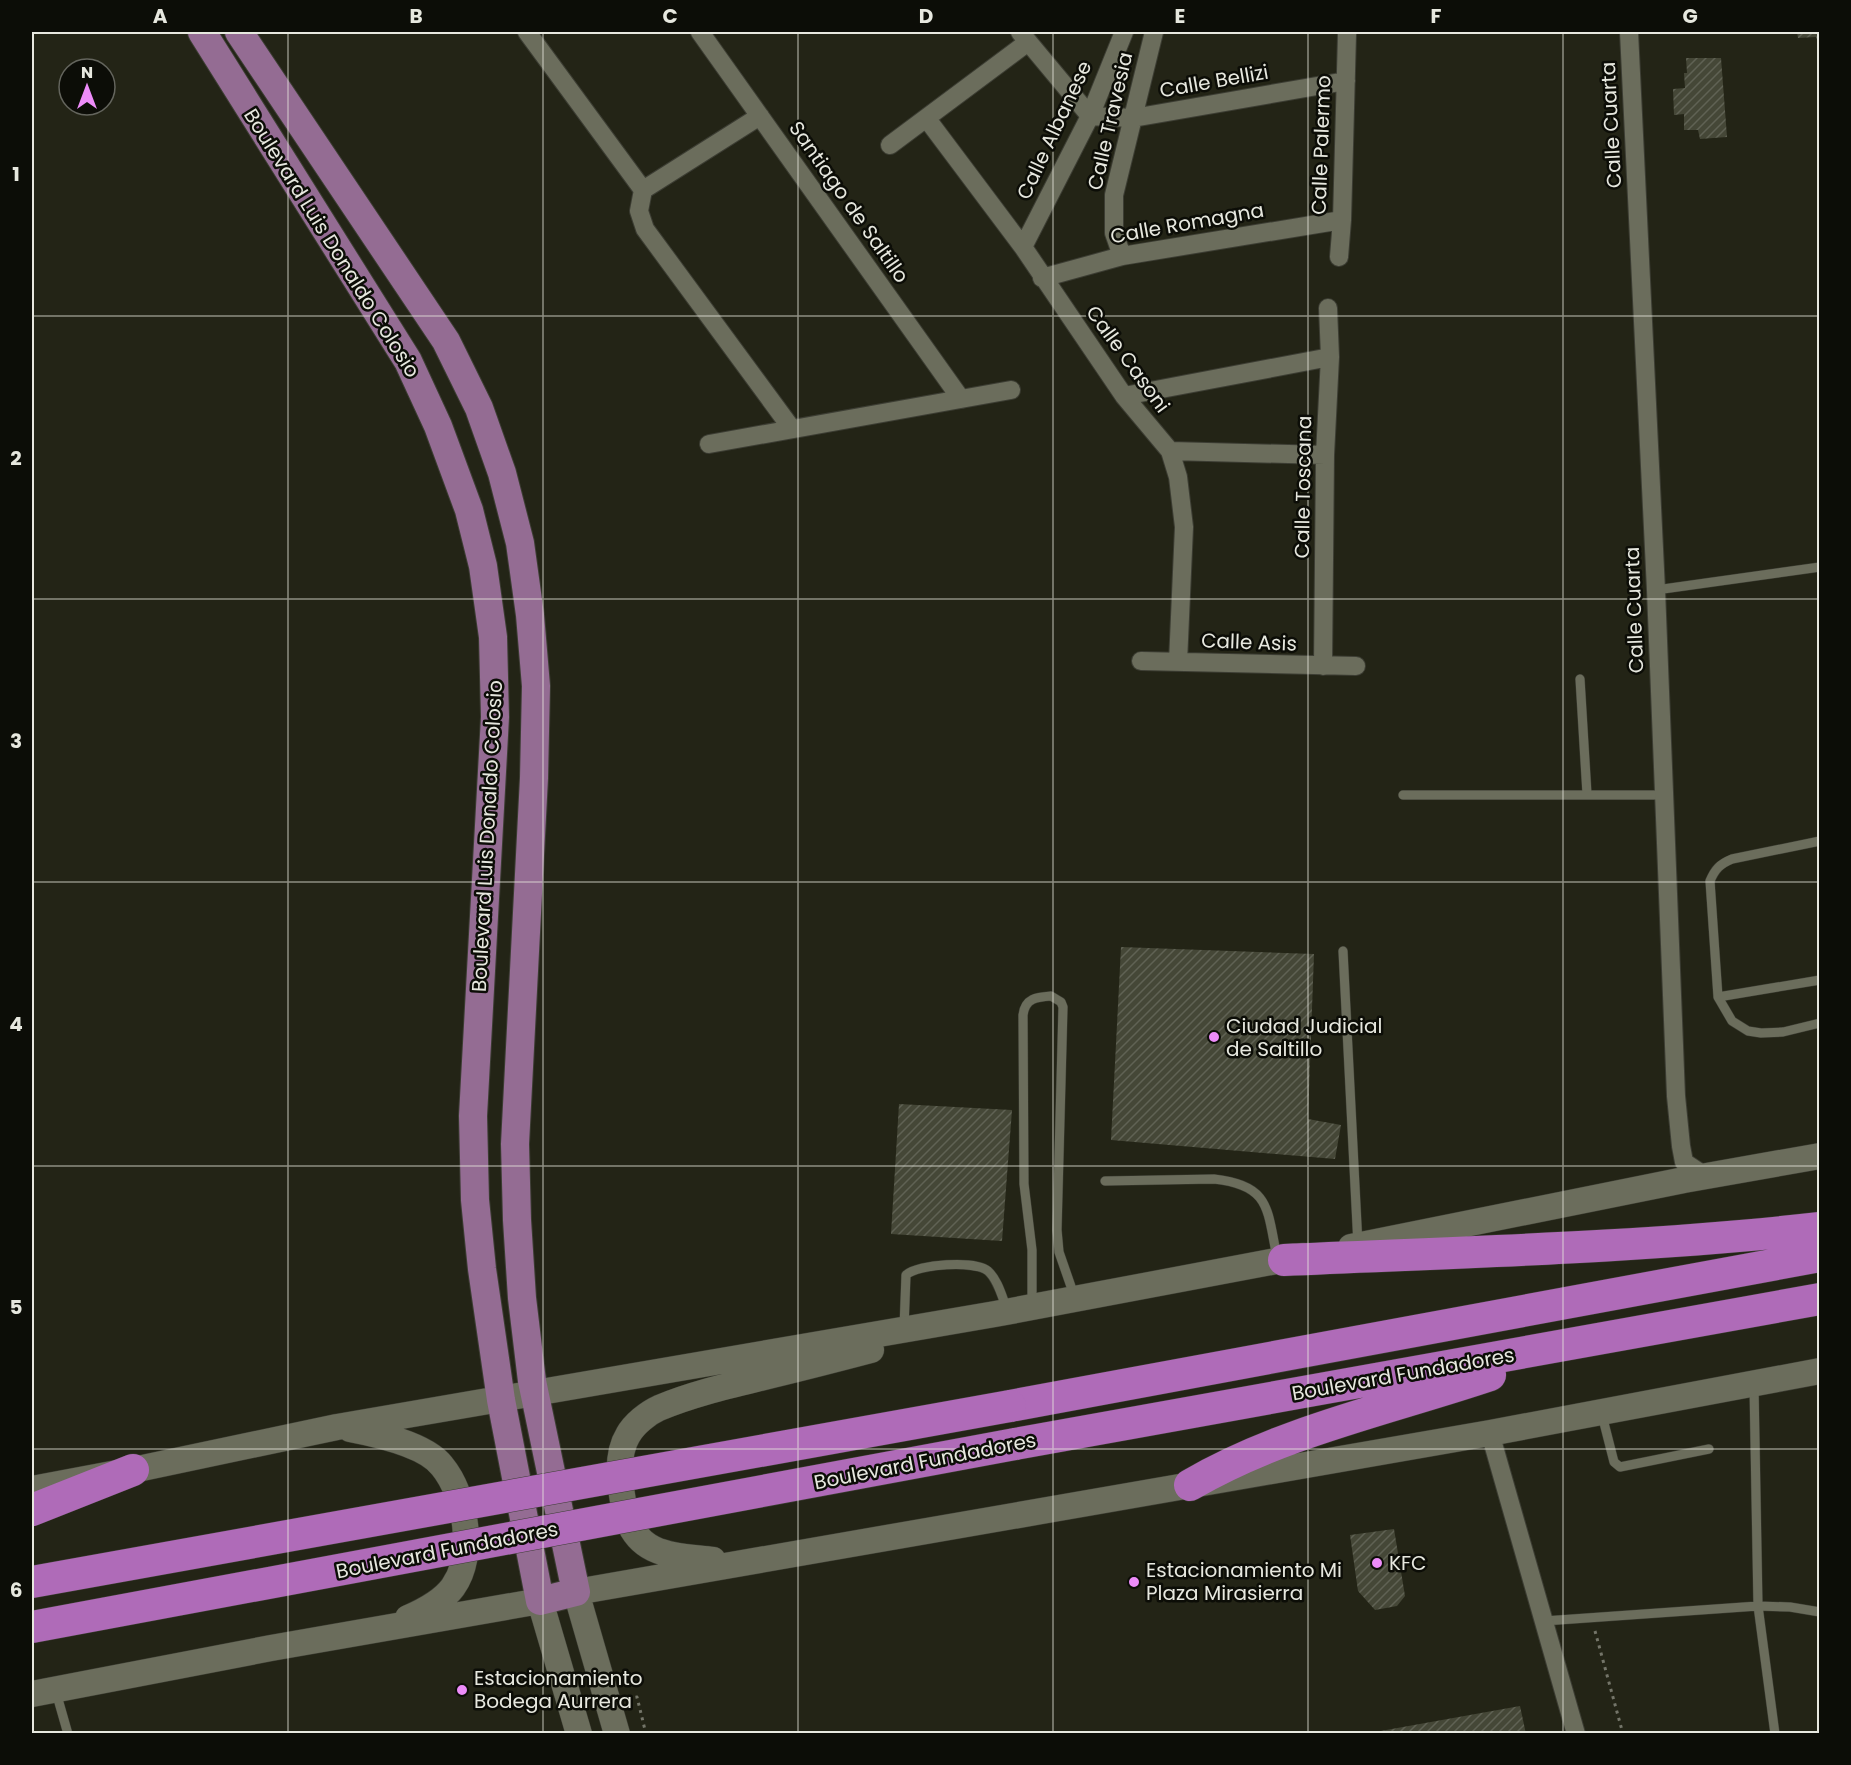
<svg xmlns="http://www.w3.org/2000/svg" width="1851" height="1765" viewBox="0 0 1851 1765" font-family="Poppins,sans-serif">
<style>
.building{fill:url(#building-hatch)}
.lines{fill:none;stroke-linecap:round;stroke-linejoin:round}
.lane-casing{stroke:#3c3d33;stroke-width:10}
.street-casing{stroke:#3c3d33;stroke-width:20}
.secondary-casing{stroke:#3c3d33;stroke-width:27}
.primary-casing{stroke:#3c3d33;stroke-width:30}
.highway-casing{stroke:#3c3d33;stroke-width:33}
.path{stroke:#747569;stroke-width:3;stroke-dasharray:3 4.5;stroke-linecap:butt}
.lane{stroke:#6b6d5c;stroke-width:9}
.street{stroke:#6b6d5c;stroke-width:18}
.secondary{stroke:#6b6d5c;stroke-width:26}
.primary{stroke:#946c93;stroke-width:28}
.highway{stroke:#af6bb8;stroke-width:32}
.highway-bridge-casing{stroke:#3c3d33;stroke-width:33;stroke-linecap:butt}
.highway-bridge{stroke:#af6bb8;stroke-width:32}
.grid{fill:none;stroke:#e7e8df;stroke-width:1.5;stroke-opacity:0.55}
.poi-dot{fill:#ed8cf9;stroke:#0c0d07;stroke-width:2}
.labels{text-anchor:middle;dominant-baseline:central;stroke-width:5;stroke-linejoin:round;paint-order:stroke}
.street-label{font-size:20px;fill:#e7e8df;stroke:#0c0d07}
.poi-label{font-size:20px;fill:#e7e8df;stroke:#0c0d07;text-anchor:start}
.neatline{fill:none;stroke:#e7e8df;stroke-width:2}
.grid-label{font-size:20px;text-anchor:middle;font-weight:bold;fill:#e7e8df}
</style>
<defs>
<pattern id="building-hatch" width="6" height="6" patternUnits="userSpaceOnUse" patternTransform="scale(1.5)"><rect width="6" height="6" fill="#454737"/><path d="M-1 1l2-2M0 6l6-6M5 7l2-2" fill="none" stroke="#606254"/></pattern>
</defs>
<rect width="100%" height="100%" fill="#232416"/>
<!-- building -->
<path class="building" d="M1797,32H1820V48L1816,37L1798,38Z
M1686,58H1721L1727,137L1700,139L1698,130H1684V114L1674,115L1673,89L1685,88L1684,73H1687Z
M1121,947L1314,954L1308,1119L1341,1125L1335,1159L1111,1140Z
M899,1104L1012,1110L1002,1241L891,1234Z
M1394,1529L1405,1596L1397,1606L1375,1610L1358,1591L1350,1535Z
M1520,1706L1526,1734H1375V1732Z"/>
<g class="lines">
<defs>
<path id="lane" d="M1656,590L1820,567
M1580,679L1587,794
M1403,795H1664
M1820,841L1732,859C1720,864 1715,869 1710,881L1718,997L1732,1021L1748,1031L1761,1033L1783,1032L1820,1023
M1343,951L1358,1245
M1718,997L1820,980
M1105,1181L1214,1179C1271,1185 1267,1210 1277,1257
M1032,1304V1250L1024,1184L1023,1015C1025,998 1037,997 1051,996L1061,1002L1063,1007L1057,1230L1059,1252L1075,1298
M904,1328L906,1275C918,1264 975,1260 988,1271C998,1280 1002,1297 1007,1309
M1754,1386L1758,1606L1775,1734
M1602,1415L1614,1462L1620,1467L1709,1449
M1544,1621L1758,1606L1790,1607L1820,1612
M56,1692L68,1734"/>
<path id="street" d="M527,32L643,190L639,211L645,229L792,429
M700,32L961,399
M1020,32L1090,116L1133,118L1346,81
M1629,32L1656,590L1676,1096L1681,1146L1684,1162L1705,1176
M927,119L1023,247L1124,396L1170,451L1178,477L1184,527L1178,662
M890,145L1028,42
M643,190L760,116
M1023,247L1090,116L1124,32
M1122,256L1114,233V195L1154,32
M1339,257L1342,220L1347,34
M1042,278L1122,256L1342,220
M1124,396L1330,357
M709,444L1011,390
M1170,451L1325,455
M1141,661L1356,666
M1323,666L1325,455L1330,357L1328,308
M1490,1433L1576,1734"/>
<path id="secondary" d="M1351,1247L1684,1180L1820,1156
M350,1429C376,1434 425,1444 442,1466C466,1495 476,1555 453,1587C443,1601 424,1611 408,1618
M32,1489L133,1470L337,1427L995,1314L1303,1256
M713,1560C673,1555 637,1557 625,1511C620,1488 615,1456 628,1435C634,1424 648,1413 659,1408C690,1395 723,1387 756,1379C794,1370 833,1360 871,1350
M32,1694L271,1648L540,1601L579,1734
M617,1734L576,1592L1490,1433L1820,1371"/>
<path id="primary" d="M202,32L408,361L438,426L469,510L483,566L493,637L495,717L473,1116L475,1200L482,1269L501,1400L540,1601L576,1592L532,1381L522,1298L517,1220L515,1144L534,778L536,686L530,615L520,543L502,473L479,408L446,341L239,32"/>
<path id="highway" d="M1284,1260C1462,1252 1642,1248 1820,1228
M1010,1406L1820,1256
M1015,1444L1820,1299
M1190,1485C1283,1431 1389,1409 1490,1375
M32,1510L133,1470"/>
</defs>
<!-- lane casing -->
<use href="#lane" class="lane-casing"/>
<!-- street casing -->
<use href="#street" class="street-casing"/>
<!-- secondary casing -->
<use href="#secondary" class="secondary-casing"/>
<!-- primary casing -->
<use href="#primary" class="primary-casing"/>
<!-- highway casing -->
<use href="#highway" class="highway-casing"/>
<!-- path -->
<path class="path" d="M1595,1631L1623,1734
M628,1698L637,1697L646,1734"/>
<!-- lane -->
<use href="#lane" class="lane"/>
<!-- street -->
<use href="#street" class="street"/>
<!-- secondary -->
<use href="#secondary" class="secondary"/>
<!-- primary -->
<use href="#primary" class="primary"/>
<!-- highway -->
<use href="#highway" class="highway"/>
<defs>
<path id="highway-bridge" d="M32,1582L1010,1406
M32,1627L1015,1444"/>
</defs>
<!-- highway-bridge casing -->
<use href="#highway-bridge" class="highway-bridge-casing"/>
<!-- highway-bridge -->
<use href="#highway-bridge" class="highway-bridge"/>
</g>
<!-- grid -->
<path class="grid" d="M288,32V1734M543,32V1734M798,32V1734M1053,32V1734M1308,32V1734M1563,32V1734M32,316H1820M32,599H1820M32,882H1820M32,1166H1820M32,1449H1820"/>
<!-- markers -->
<g class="poi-dot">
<circle cx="1214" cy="1037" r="6"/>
<circle cx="1377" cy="1563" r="6"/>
<circle cx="1134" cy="1582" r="6"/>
<circle cx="462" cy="1690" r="6"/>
</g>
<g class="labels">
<!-- street labels -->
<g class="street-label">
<text transform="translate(1214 81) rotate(-10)">Calle Bellizi</text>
<text transform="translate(1110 121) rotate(-77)">Calle Travesia</text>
<text transform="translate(1611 125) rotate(-93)">Calle Cuarta</text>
<text transform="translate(1054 130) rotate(-65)">Calle Albanese</text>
<text transform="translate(1321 145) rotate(-88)">Calle Palermo</text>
<text transform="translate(849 202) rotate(55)">Santiago de Saltillo</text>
<text transform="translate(1187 223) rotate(-10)">Calle Romagna</text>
<text transform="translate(332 243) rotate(58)">Boulevard Luis Donaldo Colosio</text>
<text transform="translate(1128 359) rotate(54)">Calle Casoni</text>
<text transform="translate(1303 487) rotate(-89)">Calle Toscana</text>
<text transform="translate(1634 610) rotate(-92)">Calle Cuarta</text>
<text transform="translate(1249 642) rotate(2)">Calle Asis</text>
<text transform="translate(487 836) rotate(-87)">Boulevard Luis Donaldo Colosio</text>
<text transform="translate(1403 1374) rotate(-10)">Boulevard Fundadores</text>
<text transform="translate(925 1461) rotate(-11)">Boulevard Fundadores</text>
<text transform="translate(447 1550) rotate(-11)">Boulevard Fundadores</text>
</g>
<!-- poi labels -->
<g class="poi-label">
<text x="1226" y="1026">Ciudad Judicial<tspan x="1226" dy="23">de Saltillo</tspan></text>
<text x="1389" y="1563">KFC</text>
<text x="1146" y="1570">Estacionamiento Mi<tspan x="1146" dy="23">Plaza Mirasierra</tspan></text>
<text x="474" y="1678">Estacionamiento<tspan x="474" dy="23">Bodega Aurrera</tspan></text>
</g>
</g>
<!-- border -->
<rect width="1851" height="1765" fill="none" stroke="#0c0d07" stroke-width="66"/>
<!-- north arrow -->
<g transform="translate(87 87)"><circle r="28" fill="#0c0d07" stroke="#64655d" stroke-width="1.5"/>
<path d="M0-4.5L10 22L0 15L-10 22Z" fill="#ed8cf9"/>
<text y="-9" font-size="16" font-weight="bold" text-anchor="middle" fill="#e7e8df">N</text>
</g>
<rect x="33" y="33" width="1785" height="1699" class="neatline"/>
<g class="grid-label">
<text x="160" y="23">A</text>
<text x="416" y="23">B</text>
<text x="670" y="23">C</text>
<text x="926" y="23">D</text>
<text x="1180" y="23">E</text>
<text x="1436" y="23">F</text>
<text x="1690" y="23">G</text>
<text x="16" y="181">1</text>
<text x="16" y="465">2</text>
<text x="16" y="748">3</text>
<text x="16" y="1031">4</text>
<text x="16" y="1314">5</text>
<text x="16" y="1597">6</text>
</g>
</svg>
